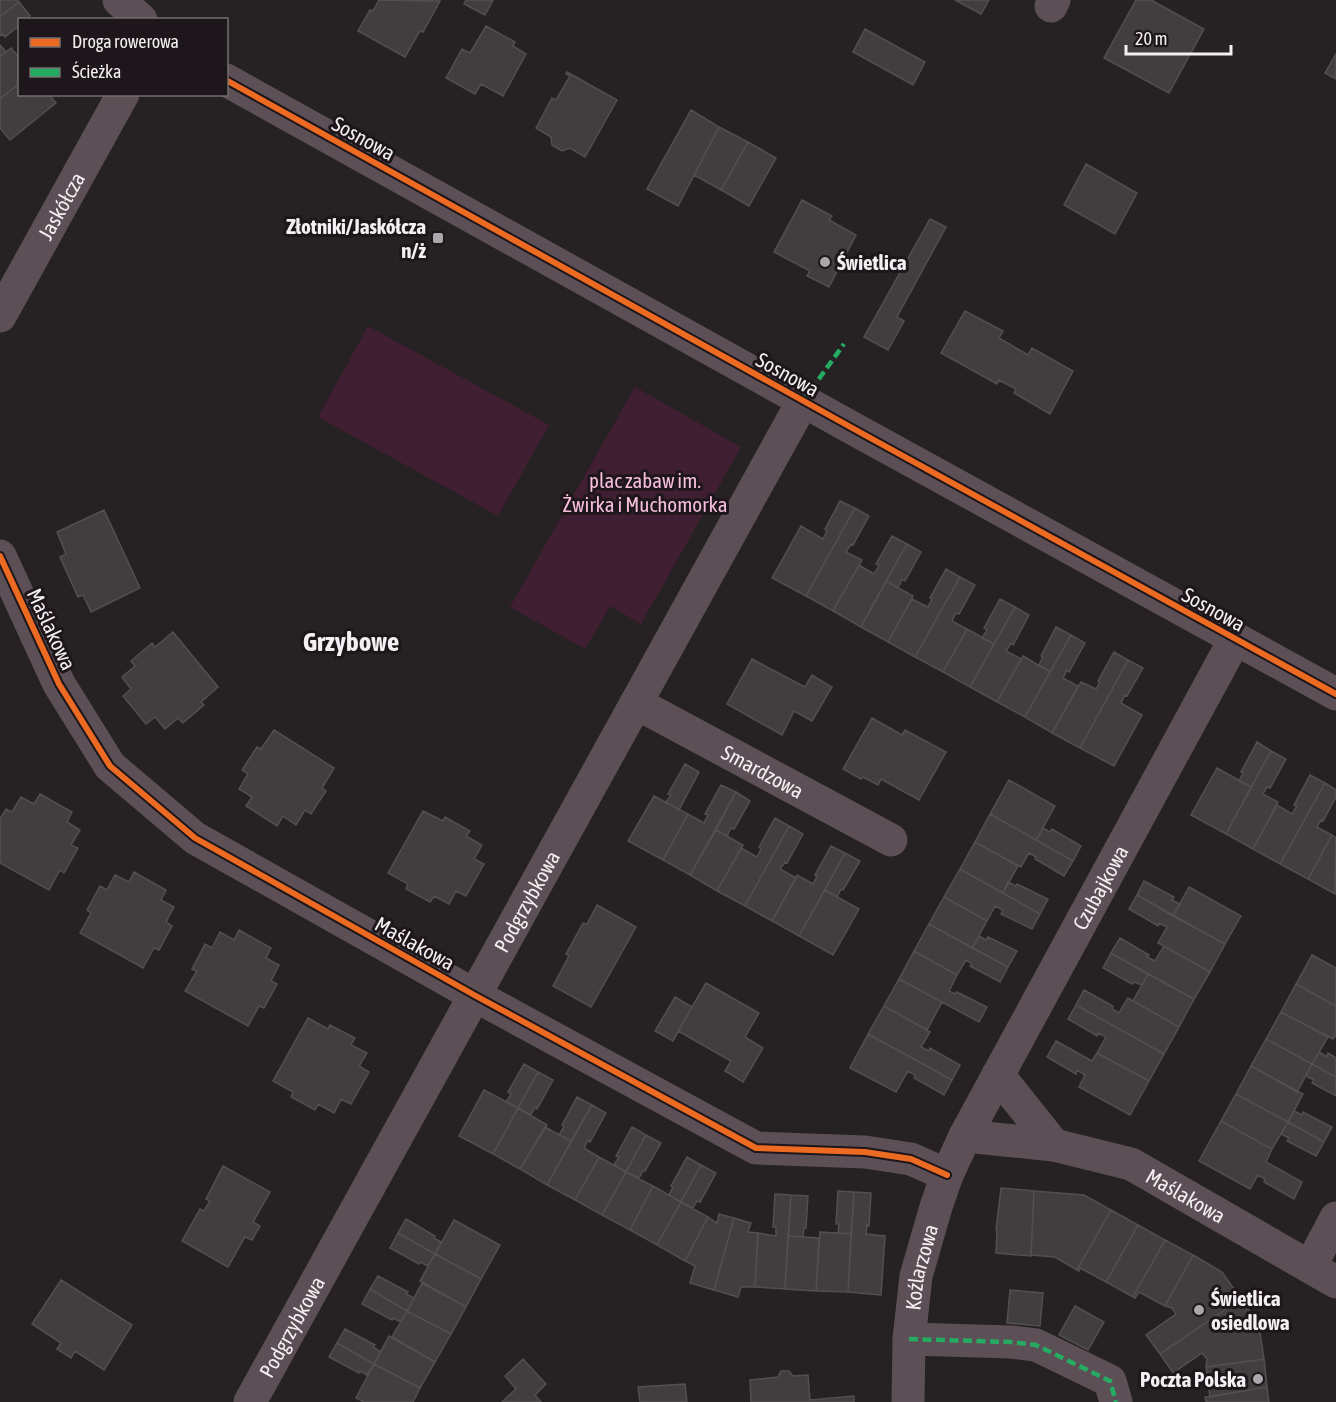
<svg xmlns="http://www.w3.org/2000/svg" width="1336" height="1402" viewBox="0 0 1336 1402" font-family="'Asap Condensed',sans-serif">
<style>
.green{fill:#411f33}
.building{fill:#423e40;stroke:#534f51;stroke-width:1.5}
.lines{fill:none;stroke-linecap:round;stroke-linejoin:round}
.street{stroke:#5c5056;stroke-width:33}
.quiet{stroke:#26ab63;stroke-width:4.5;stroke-dasharray:9 4.5;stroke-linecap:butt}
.cycleway-casing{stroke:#1d161a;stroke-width:10}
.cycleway{stroke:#ed6a23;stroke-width:6}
.poi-dot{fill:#aca7aa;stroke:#1d161a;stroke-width:2}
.labels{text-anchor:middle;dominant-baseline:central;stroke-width:6;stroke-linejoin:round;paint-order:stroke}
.street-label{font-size:21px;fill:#f4eff2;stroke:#1d161a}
.poi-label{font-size:21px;font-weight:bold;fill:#f4eff2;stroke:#1d161a;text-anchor:end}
.park-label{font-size:21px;fill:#f7bddc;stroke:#1d161a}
.district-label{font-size:27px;font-weight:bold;fill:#f4eff2;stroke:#1d161a}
</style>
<rect width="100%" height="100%" fill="#262123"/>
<!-- green -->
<path class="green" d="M368,326L549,425L498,516L318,417Z
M635,387L741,447L641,624L610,606L585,649L510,607Z"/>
<!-- building -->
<path class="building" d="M0,0H17L19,2L0,17Z
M379,0L440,1L423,32L420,31L405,57L358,31L370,10L373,11Z
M466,0H493L485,15L464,4Z
M955,0H989L981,14Z
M1136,0H1151L1204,29L1169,93L1104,58Z
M19,2L30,16L26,20H20V25L5,37L2,34L0,36V17Z
M486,26L515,42L513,46L526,54L503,96L481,84L475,94L446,78L462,49L470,53Z
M865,29L925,62L913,85L853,52Z
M0,45L6,52L0,57Z
M11,48L20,58V83L0,99V57Z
M1336,54V79L1325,73Z
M567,72L617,100L585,157L570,148L562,151L552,145L551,137L536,128L552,98L556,100L570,76L566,74Z
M20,83V94H49L56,103L10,140L0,128V99Z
M691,110L719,127L678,206L647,189Z
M719,127L748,142L721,190L694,175Z
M748,142L776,158L749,206L721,190Z
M1086,164L1137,193L1115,234L1064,205Z
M802,200L832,216L829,220L856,235L829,287L807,276L810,271L774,252Z
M930,219L946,227L897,317L904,321L888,350L864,337Z
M965,311L1003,331L999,338L1028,355L1032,348L1073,371L1050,414L1014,393L1016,389L999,380L997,384L941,353Z
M840,501L855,508L806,596L772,578L801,526L823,539L827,531L825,529Z
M855,508L869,516L853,545L851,544L846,552L862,560L833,611L806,596Z
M104,510L140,588L91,612L83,595L78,597L60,557L66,554L57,532Z
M892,536L907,544L861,627L833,611L859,565L874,574L879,566L876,564Z
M907,544L921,552L905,581L902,579L898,588L886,581Z
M946,569L960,577L915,657L888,642L912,599L928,607L932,599L930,598Z
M960,577L975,585L959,614L956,613L952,621L967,629L943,672L915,657Z
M886,581L913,596L888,642L861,627Z
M1000,599L1015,607L994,644L982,638L987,630L984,628Z
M1015,607L1029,615L1013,645L1011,643L1006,651L1021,659L997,702L970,687Z
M1056,627L1071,635L1050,672L1039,665L1043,657L1041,656Z
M967,629L994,644L970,687L943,672Z
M173,632L218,687L201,702L204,705L183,723L178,718L165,729L155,717L146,724L123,696L131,689L122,677L135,666L131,661L152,643L155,647Z
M1071,635L1085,643L1069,672L1067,670L1063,678L1078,686L1052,733L1025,717Z
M1114,652L1128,660L1080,748L1052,733L1081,682L1096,689L1100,682L1098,681Z
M1023,656L1050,672L1025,717L997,702Z
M752,659L805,687L812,675L832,687L812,721L794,711L782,735L727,704Z
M1128,660L1143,668L1127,696L1125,695L1121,703L1142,715L1114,766L1080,748Z
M872,718L902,735L905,730L946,752L919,800L881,779L878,785L863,777L861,779L843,769Z
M274,730L334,768L322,788L326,791L311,814L305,810L296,825L283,816L277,826L246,806L252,797L239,789L248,774L242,770L257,747L261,749Z
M1257,742L1271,751L1251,787L1239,781L1243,773L1241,772Z
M1271,751L1286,759L1270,788L1267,787L1263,794L1278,802L1253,849L1226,834Z
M685,764L699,772L679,810L666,802L671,795L668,794Z
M1217,768L1251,787L1226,834L1191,815Z
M1310,775L1325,783L1280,864L1253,849L1277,805L1292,814L1297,806L1294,805Z
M1009,780L1055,806L1036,840L990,814Z
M1325,783L1336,790V797L1323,821L1321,820L1317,827L1332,835L1308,879L1280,864Z
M721,785L736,792L690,875L663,860L688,814L704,823L708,815L705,814Z
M736,792L750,801L734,829L731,828L727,836L716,830Z
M40,794L72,812L67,822L80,830L71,845L78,848L64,873L60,870L49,890L0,863V819L6,809L12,812L21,797L34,804Z
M654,796L688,814L663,860L628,841Z
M423,811L443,821L445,817L470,831L466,836L482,845L474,859L484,864L466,896L456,891L449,904L434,896L430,902L406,889L408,884L388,873Z
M990,814L1073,861L1064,876L1035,859L1036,857L1029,853L1021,867L975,842Z
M775,818L789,826L745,906L717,891L741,848L757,857L761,849L759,847Z
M789,826L803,834L787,863L785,862L780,869L796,878L772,921L745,906Z
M1043,828L1050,832L1052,829L1081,846L1073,861L1036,840Z
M716,830L743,845L717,891L690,875Z
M1332,835L1336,838L1335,894L1308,879Z
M975,842L1018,866L1003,893L960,869Z
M831,846L845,853L799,936L772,921L797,875L813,884L817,876L815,875Z
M845,853L860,861L843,890L841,889L837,897L825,890Z
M960,869L1040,914L1032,929L1001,914L1003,910L995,906L987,921L944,897Z
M134,872L166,890L161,900L174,907L166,922L172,926L159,950L154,948L143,968L80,933L91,913L87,910L100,886L107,890L115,875L129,882Z
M1144,881L1174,897L1172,900L1180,904L1173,916L1137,895Z
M1008,882L1016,886L1017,884L1048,899L1040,914L1003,893Z
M1189,887L1241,916L1225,944L1173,916Z
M825,890L859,909L833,955L799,936Z
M1137,895L1225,944L1210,972L1158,943L1167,927L1159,923L1158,926L1129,909Z
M944,897L987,921L972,948L929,924Z
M597,905L636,927L591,1007L553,986L569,956L566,954L583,923L587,924Z
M929,924L1008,967L1000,982L970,966L972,964L966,960L957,975L914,951Z
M239,930L271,948L266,958L279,965L271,981L277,984L264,1008L259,1006L248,1026L185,991L197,971L192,969L205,944L212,948L220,932L234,940Z
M979,936L986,940L988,937L1017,951L1008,967L972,948Z
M1120,938L1149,955L1147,957L1155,961L1164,946L1210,972L1194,999L1111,953Z
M914,951L957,975L949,991L955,994L957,992L987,1007L979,1022L899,979Z
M1111,953L1148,974L1142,985L1134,982L1132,984L1103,968Z
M1312,955L1336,968V1006L1296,984Z
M1148,974L1194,999L1179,1027L1133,1001Z
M899,979L942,1002L927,1030L884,1006Z
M706,983L759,1013L745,1037L763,1048L743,1082L725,1071L731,1061L678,1031Z
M1296,984L1336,1006V1035L1333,1039L1281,1012Z
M1084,990L1113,1006L1112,1009L1119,1013L1128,998L1179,1027L1164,1054L1076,1005Z
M675,997L692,1007L673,1041L655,1031Z
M1076,1005L1164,1054L1149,1081L1097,1053L1106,1037L1098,1033L1097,1036L1068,1019Z
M884,1006L930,1032L921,1047L929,1051L930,1048L960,1065L952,1080L868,1034Z
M1281,1012L1328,1037L1312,1064L1266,1039Z
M308,1018L328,1029L330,1025L355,1038L351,1045L367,1053L359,1066L369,1072L351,1104L341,1099L334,1113L318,1104L315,1110L291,1097L293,1092L273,1081Z
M868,1034L952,1080L944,1095L914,1078L915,1075L908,1071L896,1092L850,1068Z
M1266,1039L1312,1064L1297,1092L1251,1066Z
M1056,1041L1092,1061L1097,1053L1149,1081L1130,1115L1079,1087L1085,1075L1077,1070L1076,1074L1047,1057Z
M1319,1052L1327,1057L1328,1053L1336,1058V1077L1312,1064Z
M524,1064L538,1072L518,1108L506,1102L511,1094L508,1092Z
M1312,1064L1336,1077V1096L1312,1083L1314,1080L1306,1076Z
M1251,1066L1303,1094L1288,1122L1236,1094Z
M538,1072L553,1080L537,1109L535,1107L531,1115L518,1108Z
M484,1090L518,1108L493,1154L459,1136Z
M1236,1094L1288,1122L1272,1149L1221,1121Z
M577,1097L592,1105L571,1141L559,1135L564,1127L562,1125Z
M592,1105L606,1113L590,1142L588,1140L584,1148L599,1157L575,1200L547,1185Z
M518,1108L547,1125L520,1169L493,1154Z
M1294,1111L1302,1115L1303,1112L1332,1127L1324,1142L1288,1122Z
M1221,1121L1272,1149L1266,1162L1302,1182L1294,1199L1264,1182L1265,1179L1258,1175L1250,1189L1199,1161Z
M1288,1122L1324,1142L1316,1156L1287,1141L1289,1138L1281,1134Z
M545,1127L571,1141L547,1185L520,1169Z
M632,1127L646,1135L626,1172L614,1165L619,1157L616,1156Z
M646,1135L661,1143L645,1171H643L639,1178L626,1172Z
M599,1157L626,1172L602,1215L575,1200Z
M687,1157L701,1165L681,1202L669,1195L673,1187L671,1186Z
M701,1165L716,1173L700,1202L697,1201L693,1208L681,1202Z
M223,1166L270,1192L253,1222L260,1226L252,1240L245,1237L228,1267L182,1241L200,1209L204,1211L210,1201L206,1199Z
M626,1172L653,1186L630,1230L602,1215Z
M653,1186L681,1202L657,1245L630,1230Z
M1001,1188L1034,1191L1031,1256L996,1253L997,1231L996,1230Z
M838,1191L854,1192L851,1234L838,1233L839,1224H836Z
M1034,1191L1084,1195L1111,1210L1077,1270L1055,1257L1031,1255Z
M854,1192L871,1193L869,1226L867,1225L866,1234L885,1236L881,1295L848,1292Z
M775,1194L791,1195L785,1289L755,1287L758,1233L776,1236V1227H773Z
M791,1195L808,1196L806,1228H804L803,1237L788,1236Z
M681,1202L708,1217L685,1261L657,1245Z
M1111,1210L1138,1225L1106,1282L1080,1268L1079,1271L1077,1270Z
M719,1214L734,1218L714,1290L690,1283L695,1266L685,1261L708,1217L717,1223Z
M734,1218L751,1223L748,1232L758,1233L755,1287H741L738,1297L714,1290Z
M406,1219L435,1236L434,1238L441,1242L435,1254L398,1233Z
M454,1220L500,1245L481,1279L435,1254Z
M1138,1225L1165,1240L1133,1297L1106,1282Z
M820,1232L851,1234L848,1292L816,1291Z
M398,1233L435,1254L428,1266L420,1262L419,1264L390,1248Z
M788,1236L819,1238L816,1291L785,1289Z
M1165,1240L1193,1255L1165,1306L1139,1292L1135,1298L1133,1297Z
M435,1254L481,1279L466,1307L420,1281Z
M1193,1255L1222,1272L1241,1299L1160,1354L1146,1335L1176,1314L1172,1308L1165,1306Z
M378,1276L408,1292L406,1294L414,1298L407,1311L370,1289Z
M61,1280L132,1325L104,1370L75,1351L71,1358L57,1349L61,1343L32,1324Z
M422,1283L466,1307L451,1334L407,1311Z
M370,1289L407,1311L401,1322L393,1318L392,1320L362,1304Z
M1010,1290L1043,1293L1040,1326L1007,1323Z
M1241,1299L1259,1325L1264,1359L1206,1367L1207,1359L1202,1353L1173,1373L1160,1354Z
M1075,1306L1104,1322L1088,1350L1059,1335Z
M407,1311L451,1334L435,1362L392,1337Z
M345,1329L375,1345L373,1347L381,1352L374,1364L337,1343Z
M389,1336L435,1362L420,1388L374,1364Z
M337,1343L374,1364L367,1375L360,1371L359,1373L329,1357Z
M523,1359L546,1384L535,1395L541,1402H502L516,1389L505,1376Z
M1264,1359L1267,1387L1210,1397L1206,1367Z
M374,1364L420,1388L413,1402H364L356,1398Z
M781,1371H789L793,1376L808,1375L810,1400L854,1396V1402H751L750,1380L778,1377Z
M685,1384L687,1402H640L638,1387Z
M1267,1387L1269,1402H1206L1205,1397Z"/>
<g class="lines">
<!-- street -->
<g class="street">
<path d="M119,0L141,20"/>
<path d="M1051,6L1054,0"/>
<path d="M226,80L854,429L1336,694"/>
<path id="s1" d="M0,316L123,94"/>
<path d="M0,556L59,684L110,766L195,838L476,996L756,1148L865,1152L911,1159L947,1175"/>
<path id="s2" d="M636,703L891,840"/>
<path d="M998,1075L1054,1145"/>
<path id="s3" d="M965,1136L1054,1145L1131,1164L1336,1282"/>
<path d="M1310,1267L1336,1218"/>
<path d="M909,1339L1011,1342L1036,1345L1110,1381L1116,1402"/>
<path id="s4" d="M250,1402L803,401"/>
<path id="s5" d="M908,1402L909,1339L916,1276L936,1207L947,1175L965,1136L1235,639"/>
</g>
<!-- quiet -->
<path class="quiet" d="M803,401L844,344
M909,1339L1011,1342L1036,1345L1110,1381L1116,1402"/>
<defs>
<path id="cycleway" d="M226,80L854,429L1336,694
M0,556L59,684L110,766L195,838L476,996L756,1148L865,1152L911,1159L947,1175"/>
</defs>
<!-- cycleway casing -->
<use href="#cycleway" class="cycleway-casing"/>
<!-- cycleway -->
<use href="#cycleway" class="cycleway"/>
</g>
<!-- markers -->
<g class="poi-dot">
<rect x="432" y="232" width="12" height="12" rx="3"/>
<circle cx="825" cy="262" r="6"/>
<circle cx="1199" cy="1310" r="6"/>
<circle cx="1258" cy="1379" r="6"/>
</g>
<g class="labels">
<!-- street labels -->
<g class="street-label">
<text transform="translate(364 138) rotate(29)">Sosnowa</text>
<text stroke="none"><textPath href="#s1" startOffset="126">Jaskółcza</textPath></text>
<text transform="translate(788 374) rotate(29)">Sosnowa</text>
<text transform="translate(1214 609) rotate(29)">Sosnowa</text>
<text transform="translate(52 629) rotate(65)">Maślakowa</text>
<text stroke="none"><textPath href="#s2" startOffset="144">Smardzowa</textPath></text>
<text stroke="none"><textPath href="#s5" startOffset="558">Czubajkowa</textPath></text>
<text stroke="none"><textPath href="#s4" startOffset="572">Podgrzybkowa</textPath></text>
<text transform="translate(415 943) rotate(29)">Maślakowa</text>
<text stroke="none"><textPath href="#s3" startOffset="232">Maślakowa</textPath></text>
<text stroke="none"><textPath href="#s5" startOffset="136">Koźlarzowa</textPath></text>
<text stroke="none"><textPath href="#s4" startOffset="86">Podgrzybkowa</textPath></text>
</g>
<!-- poi labels -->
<g class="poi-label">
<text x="426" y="226">Złotniki/Jaskółcza<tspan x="426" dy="24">n/ż</tspan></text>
<text x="837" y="262" text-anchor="start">Świetlica</text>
<text x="1211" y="1298" text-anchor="start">Świetlica<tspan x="1211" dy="24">osiedlowa</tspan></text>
<text x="1246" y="1379">Poczta Polska</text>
</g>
<!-- park labels -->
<g class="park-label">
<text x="645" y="480">plac zabaw im.<tspan x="645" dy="24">Żwirka i Muchomorka</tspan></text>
</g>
<!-- district labels -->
<g class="district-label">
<text x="351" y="641">Grzybowe</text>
</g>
</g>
<!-- legend -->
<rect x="18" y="18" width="210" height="78" fill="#1d161a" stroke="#736d70" stroke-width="1.5"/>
<rect x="30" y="38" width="30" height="9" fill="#ed6a23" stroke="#736d70" stroke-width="1.5"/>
<text x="72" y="48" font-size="18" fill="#f4eff2">Droga rowerowa</text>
<rect x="30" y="68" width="30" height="9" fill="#26ab63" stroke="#736d70" stroke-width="1.5"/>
<text x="72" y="78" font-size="18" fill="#f4eff2">Ścieżka</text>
<!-- scale -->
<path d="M1126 45v9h105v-9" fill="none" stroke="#f4eff2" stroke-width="3"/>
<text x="1135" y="45" font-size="18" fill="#f4eff2" stroke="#1d161a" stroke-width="4.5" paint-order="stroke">20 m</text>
</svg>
